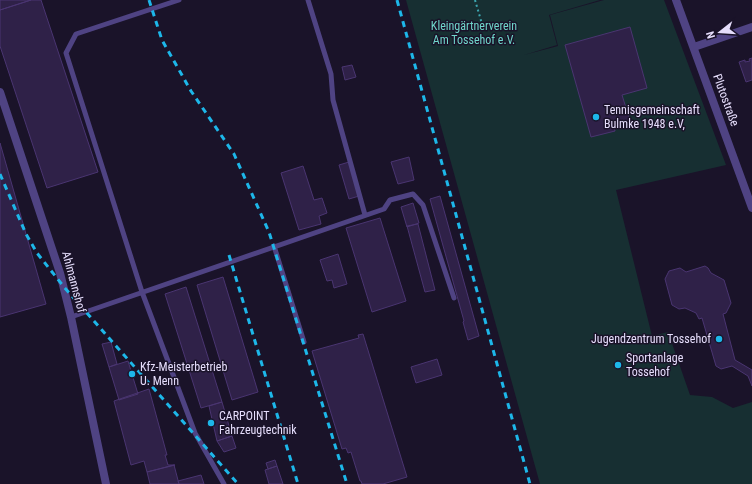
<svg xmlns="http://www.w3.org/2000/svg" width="752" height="484" viewBox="0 0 752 484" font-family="'Roboto Condensed',sans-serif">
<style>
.green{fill:#172f32}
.building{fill:#2f2148;stroke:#4a3571}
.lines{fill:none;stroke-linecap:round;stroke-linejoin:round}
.path{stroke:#3da7b1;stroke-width:2;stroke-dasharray:2 3;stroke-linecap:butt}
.service{stroke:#4f4383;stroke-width:5}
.minor{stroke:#4f4383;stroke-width:8}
.rail{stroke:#1db7e9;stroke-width:3;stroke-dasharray:6 5;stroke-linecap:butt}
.poi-dot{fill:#1db7e9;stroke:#1a1329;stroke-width:1.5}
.labels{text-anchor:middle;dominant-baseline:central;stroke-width:3;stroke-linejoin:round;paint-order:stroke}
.park-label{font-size:12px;fill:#70d6cb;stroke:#1a1329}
.street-label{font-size:12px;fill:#e6defc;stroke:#1a1329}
.poi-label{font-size:12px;fill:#e6defc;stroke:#1a1329;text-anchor:start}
</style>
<rect width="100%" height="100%" fill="#1a1329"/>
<!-- green -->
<path class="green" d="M406,0H600L549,15L557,45L524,55L558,46L550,15L604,0H664L726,165L616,190L652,336L668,332L690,395L712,397L733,408L752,402V484H540Z"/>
<!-- building -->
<path class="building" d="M0,0H31L0,10Z
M31,0H41L98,172L47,188L0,46V10Z
M630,27L647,88L622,95L630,121L614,126L615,131L591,137L565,45Z
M752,58V80L746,82L739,62L745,60V62L750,61L749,59Z
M352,65L356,77L345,80L342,67Z
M0,143L46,304L0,317Z
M409,157L414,180L398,184L391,162Z
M349,162L359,196L349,199L339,165Z
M303,166L314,200L322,198L327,213L319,216L321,224L299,230L281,173Z
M440,196L479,336L468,340L463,322L464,321L430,199Z
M413,203L419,223L407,227L401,207Z
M380,218L406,301L372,312L346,228Z
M418,224L435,290L425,292L407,226Z
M338,254L347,284L334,288L332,280L327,281L320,260Z
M705,266L708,268L711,273L724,280L731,303L726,313L723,314L735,360L752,370V386L748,376L732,366L721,369L716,366L702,318L699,319L696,313L685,308L679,309L672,305L665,279L669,271L680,268L686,272Z
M223,277L258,392L232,400L197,285Z
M186,287L222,402L201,408L165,294Z
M363,334L407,477L383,484H362L361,481H360L351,452L348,453L346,448L342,449L312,351L359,338L358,335Z
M111,342L117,364L109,367L102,344Z
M437,359L442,375L416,383L411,367Z
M128,361L138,394L119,400L109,367Z
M149,389L167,455H165L168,465H175L147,472L144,461L131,465L114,401Z
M222,402L232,436L217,441L209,406Z
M232,436L236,448L224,452L217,441Z
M275,460L277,466L268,469L266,463Z
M174,465L179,484H150L147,472Z
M277,466L283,484H269L265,470Z
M201,475L204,484H179L178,481Z"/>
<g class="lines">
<!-- path -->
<path class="path" d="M475,0L482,24"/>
<!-- service -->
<path class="service" d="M179,0L76,34L66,53L142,292L195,433L224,484
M308,0L331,74L333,100L365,215
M274,246L304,342
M71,317L384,209L390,200L413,194L423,205L454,298"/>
<!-- minor -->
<path class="minor" d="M676,0L752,208
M694,47L752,27
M0,92L60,273L71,317L106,484"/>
<!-- rail -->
<path class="rail" d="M149,0L162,40L191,91L234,154L269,232L347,484
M397,0L530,484
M0,174L26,234L37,253L64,287L238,484
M229,255L298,484"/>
</g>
<!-- markers -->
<g class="poi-dot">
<circle cx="596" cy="117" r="4"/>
<circle cx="719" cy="339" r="4"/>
<circle cx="618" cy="365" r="4"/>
<circle cx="132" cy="374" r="4"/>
<circle cx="211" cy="423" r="4"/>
</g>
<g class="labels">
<!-- park labels -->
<g class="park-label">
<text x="474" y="26">Kleingärtnerverein<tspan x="474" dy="14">Am Tossehof e.V.</tspan></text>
</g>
<!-- street labels -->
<g class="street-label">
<text transform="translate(726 100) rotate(70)">Plutostraße</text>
<text transform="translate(74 282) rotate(75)">Ahlmannshof</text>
</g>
<!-- poi labels -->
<g class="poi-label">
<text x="604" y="110">Tennisgemeinschaft<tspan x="604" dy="14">Bulmke 1948 e.V,</tspan></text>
<text x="711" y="339" text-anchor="end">Jugendzentrum Tossehof</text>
<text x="626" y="358">Sportanlage<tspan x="626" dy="14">Tossehof</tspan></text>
<text x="140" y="367">Kfz-Meisterbetrieb<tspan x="140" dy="14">U. Menn</tspan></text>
<text x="219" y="416">CARPOINT<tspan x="219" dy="14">Fahrzeugtechnik</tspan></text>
</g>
</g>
<!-- north arrow -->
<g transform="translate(720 32) rotate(253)" stroke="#1a1329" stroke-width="3" paint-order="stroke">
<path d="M0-3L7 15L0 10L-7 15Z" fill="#e6defc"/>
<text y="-6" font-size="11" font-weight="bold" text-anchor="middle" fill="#e6defc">N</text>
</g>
</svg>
